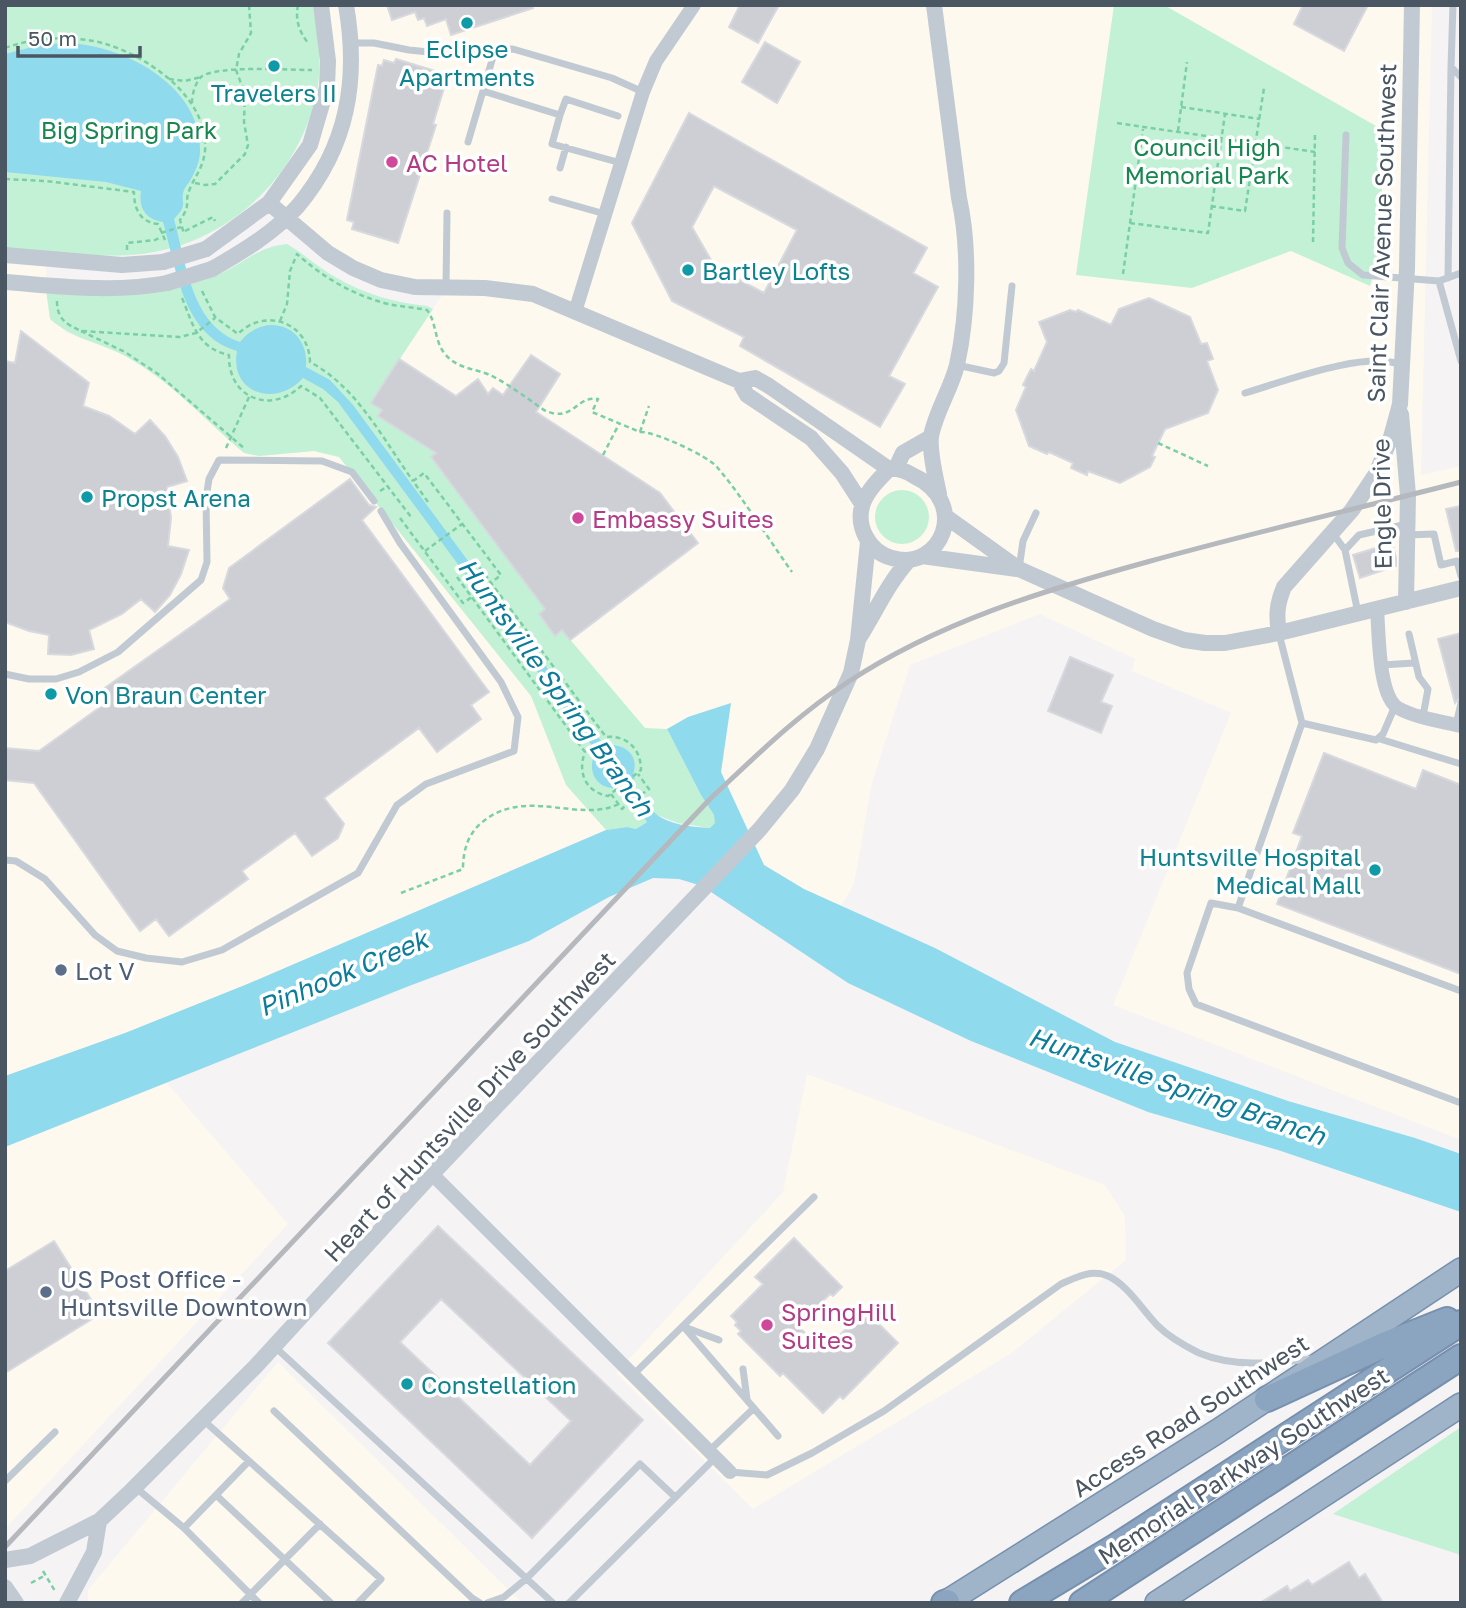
<svg xmlns="http://www.w3.org/2000/svg" width="1466" height="1608" viewBox="0 0 1466 1608" font-family="'Golos Text',sans-serif">
<style>
.commercial{fill:#fdf9ef}
.green{fill:#c3f1d5}
.water{fill:#90daee}
.building{fill:#cdcfd5;stroke:#d7d9de;stroke-width:2;fill-rule:evenodd}
.lines{fill:none;stroke-linecap:round;stroke-linejoin:round}
.trunk-casing{stroke:#7690ad;stroke-width:26}
.motorway-casing{stroke:#7690ad;stroke-width:28}
.path{stroke:#7ad0a6;stroke-width:2.5;stroke-dasharray:5 3.5;stroke-linecap:butt}
.service{stroke:#c1cad2;stroke-width:7}
.minor{stroke:#c1cad2;stroke-width:14}
.tertiary{stroke:#c1cad2;stroke-width:16}
.trunk{stroke:#9fb4c9;stroke-width:23}
.motorway{stroke:#8ba5c1;stroke-width:24}
.rail{stroke:#b5b8bd;stroke-width:5}
.tertiary-bridge{stroke:#c1cad2;stroke-width:16}
.culture-dot{fill:#0f9aa8;stroke:#fff;stroke-width:2.5}
.hotel-dot{fill:#d1479c;stroke:#fff;stroke-width:2.5}
.service-dot{fill:#5c6f8a;stroke:#fff;stroke-width:2.5}
.labels{text-anchor:middle;dominant-baseline:central;stroke-width:7;stroke-linejoin:round;paint-order:stroke}
.culture-label{font-size:24px;fill:#0d838f;stroke:#fff;text-anchor:start}
.park-label{font-size:24px;fill:#17864f;stroke:#fff}
.hotel-label{font-size:24px;fill:#b23c85;stroke:#fff;text-anchor:start}
.street-label{font-size:24px;fill:#4a5661;stroke:#fff}
.service-label{font-size:24px;fill:#4e5e75;stroke:#fff;text-anchor:start}
.water-label{font-size:26px;font-style:italic;fill:#0c7c9b;stroke:#fff}
</style>
<rect width="100%" height="100%" fill="#f5f3f3"/>
<!-- commercial -->
<path class="commercial" d="M321,5H1432L1421,475L1461,466V1140L1113,1005L1231,713L1132,671L1135,659L1040,614L910,665L872,783L854,884L841,906L804,889L764,865L721,772L730,703L688,717L627,827L606,830L245,985L125,1033L5,1076V249L47,250L46,290L65,332L126,356L168,385L230,441L259,456L314,451L339,457L378,416L371,403L442,295L381,280L269,203L290,175L323,102Z
M807,1074L1105,1185L1125,1216L1126,1260L1010,1354L753,1509L616,1373L783,1192Z
M167,1083L288,1224L5,1529V1147Z
M278,1362L522,1603H88V1590Z"/>
<!-- green -->
<path class="green" d="M5,5H313C317,32 322,58 318,84C305,168 237,237 154,252C106,261 54,250 5,249Z
M1114,5H1164L1383,130L1381,250L1370,286L1291,251L1192,288L1076,275Z
M287,244C304,254 320,269 337,278C365,294 395,303 427,306L433,309L371,402L382,410L378,416L421,434L436,453L431,458L545,609L539,614L555,635L562,630L645,728L667,729L701,795L714,815L716,823L710,828L678,823L657,815L636,829L627,827L606,830L566,785L531,696L339,457L314,451L259,456L244,453C205,420 171,381 127,357C99,341 75,341 50,319L46,290C106,300 162,298 219,274C245,263 257,247 287,244Z
M875 517a27 27 0 1 1 54 0a27 27 0 1 1-54 0Z
M1461,1427V1555L1333,1514Z"/>
<!-- water -->
<path class="water" d="M65,43C122,44 202,85 200,151C200,162 195,172 190,181C188,184 185,187 184,190C179,203 190,203 174,219C186,262 191,326 240,342C265,310 310,326 306,367L330,380L353,405L604,745C624,743 640,754 633,775L635,778L632,781C639,791 646,805 655,813C668,825 693,827 710,828L715,823L714,815L701,795L667,729L688,717L731,703L721,772L764,865L804,889L935,948L1115,1042L1288,1101L1415,1138L1461,1154V1212L1278,1150L1148,1112L971,1041L848,983L702,886L679,879L653,878L609,897L529,941L409,986L5,1147V1076L125,1033L245,985L606,830L627,827L636,829L647,822L622,789L618,791L616,788C595,789 586,769 596,751L338,402L323,389L303,378C277,408 229,394 237,351C182,335 177,270 163,222C146,220 138,208 141,191L106,182L5,172V54L40,45Z"/>
<!-- building -->
<path class="building" d="M387,5H532L533,8L451,35L446,19L427,26L424,18L418,20L415,12L392,20Z
M740,5H779L758,43L729,27Z
M1303,5H1368L1344,51L1294,24Z
M765,42L800,62L777,103L742,82Z
M396,59L448,75L433,124L436,125L398,243L352,229L354,222L347,220L378,65L382,66L384,60L394,63Z
M689,113L927,248L913,273L938,287L889,376L905,384L880,427L740,346L744,337L672,301L632,223ZM714,186L797,230L764,293L715,267L692,227Z
M1149,298L1190,317L1201,344L1207,343L1213,359L1207,361L1218,390L1208,413L1165,429L1152,456L1155,457L1150,467L1120,483L1088,471L1087,475L1071,468L1073,463L1049,452L1047,454L1029,446L1016,410L1026,387L1023,385L1031,369L1034,371L1047,342L1039,322L1070,310L1076,312L1078,310L1111,325L1119,309Z
M21,331L89,383L83,406L109,416L135,434L150,420L165,436L178,457L187,481L167,487L171,518L168,546L189,550L181,574L170,595L155,612L141,599L122,614L89,630L94,649L71,655L48,654L49,635L29,631L5,622V361L15,363Z
M531,355L560,374L536,412L660,493L698,543L570,640L562,630L555,636L539,614L545,609L431,457L436,453L378,416L382,410L371,403L399,359L456,396L478,379L488,394L493,388L503,395Z
M350,479L369,505L376,507L362,520L489,692L471,705L481,719L437,752L419,728L324,798L344,824L338,838L312,856L295,833L242,871L248,879L169,936L156,919L140,931L34,783L5,780V748L39,751L110,700L102,690L230,599L223,588L229,568Z
M1461,506V551H1456L1446,509Z
M1392,543L1396,558V566L1360,578L1353,555Z
M1461,633V697L1455,703L1438,639Z
M1070,657L1113,675L1101,702L1112,706L1101,733L1048,711Z
M1324,753L1416,789L1423,770L1461,785V974L1277,904L1302,836L1293,833Z
M438,1226L643,1420L532,1538L328,1343ZM441,1299L571,1421L530,1465L400,1342Z
M794,1238L842,1287L833,1296L830,1294L798,1326L823,1351L850,1325L854,1326L870,1315L898,1343L843,1399L840,1396L823,1413L783,1373L780,1376L738,1334L741,1331L735,1325L737,1322L731,1316L763,1284L755,1277Z
M54,1241L100,1314L5,1373V1271Z
M1349,1562L1359,1578L1365,1574L1383,1603H1260L1287,1586L1290,1591L1308,1580L1312,1585Z"/>
<g class="lines">
<defs>
<path id="trunk" d="M945,1603L1218,1431L1461,1270
M1157,1603L1461,1405"/>
<path id="motorway" d="M1267,1399L1384,1345L1447,1320
M944,1603L947,1602
M1022,1603L1115,1547L1461,1323
M1082,1603L1461,1357"/>
</defs>
<!-- trunk casing -->
<use href="#trunk" class="trunk-casing"/>
<!-- motorway casing -->
<use href="#motorway" class="motorway-casing"/>
<!-- path -->
<path class="path" d="M298,5C295,20 299,31 308,43
M5,48C35,37 75,35 106,44C151,58 209,99 205,151C203,169 194,177 189,191C184,203 192,204 180,220L184,234
M169,79L185,81L201,77
M192,103C192,95 195,83 201,77C215,65 290,70 312,70
M1181,107L1260,119
M1117,123L1315,152
M1178,131L1187,62
M1137,168L1214,178
M5,179L46,181L134,192C134,209 140,222 158,224L165,240
M195,183L205,185L215,184L245,154L248,145L244,122L245,94L236,70L239,54L251,33L249,5
M1211,206L1245,211L1264,88
M1130,223L1208,233L1225,114
M185,231L213,217L215,221
M161,233L181,227
M1313,242L1315,133
M127,250V243L155,240L161,237
M1123,274L1143,129
M202,291L215,317L238,334C265,307 309,322 310,362C357,387 383,439 413,481
M182,298C193,324 197,348 229,355C228,398 270,415 301,386L320,398L411,517
M57,301C57,319 66,324 81,331L180,337L196,333L215,318
M280,321L287,304L290,271L297,254C324,278 353,295 388,304C401,307 414,307 427,310C437,323 434,341 445,354C458,370 477,368 494,377C511,386 528,399 544,410C573,424 576,395 598,399L592,412L640,432C654,431 708,456 717,467C744,499 767,537 792,572
M81,331L125,352L158,374L245,449
M640,432L649,406
M1158,443L1208,466
M226,448L249,397
M603,455L619,424
M380,491L388,486
M428,502L413,481L424,473L501,575L492,582
M400,518L463,603L472,597
M425,551L462,524
M457,577L585,752C577,773 586,792 608,796L641,770C641,749 627,735 606,737L477,564
M611,794L622,809L624,807L649,789L638,774
M401,893L463,869C463,852 467,836 480,824C524,785 577,824 619,804
M43,1571L55,1591
M31,1583L44,1576"/>
<!-- service -->
<path class="service" d="M351,43H374L409,50L448,54L513,49L612,78L643,92
M1451,67L1453,5
M483,91L560,115L552,144L621,163
M560,115L566,99L618,116
M1346,135L1342,248L1348,263L1363,275L1439,281
M468,142L495,50
M560,168L566,147
M552,199L605,214
M1461,273L1439,281L1461,361
M1448,278L1451,67L1461,77
M446,286L447,213
M957,365L994,373L999,371L1004,363L1012,286
M1245,393C1283,382 1365,350 1401,365
M1332,532L1345,550L1358,613
M1407,535L1434,534L1441,565L1457,561L1461,576
M1345,550L1359,535L1407,524
M1019,569L1023,541L1036,513
M1279,634L1302,723L1376,740L1383,734L1395,706
M1409,634L1419,677L1428,689L1423,716
M1382,665L1414,663
M5,674L29,679H56L79,672L118,652L201,580L207,562L206,498L209,479L219,460L322,461L352,472L374,501
M1302,723L1238,908L1461,991
M1456,725L1461,703
M1380,739L1461,764
M5,860L16,861L45,879L95,935L117,951L146,958L182,962L222,950L358,873L397,805L426,784L514,751L518,717L501,682L400,543L381,511
M1238,908L1211,903L1187,973L1189,989L1196,1004L1461,1103
M683,1326L778,1436
M687,1328L719,1340
M275,1347L553,1603
M743,1369L747,1399
M633,1375L814,1197
M274,1411L472,1598L480,1603
M202,1419L381,1579L358,1603
M709,1451L754,1408
M730,1472L767,1475L812,1453L884,1411L1061,1284C1076,1277 1092,1269 1108,1276C1127,1284 1144,1312 1158,1326C1169,1337 1185,1346 1199,1353C1235,1368 1274,1363 1311,1359
M5,1481L55,1432
M135,1487L184,1528L259,1603
M216,1495L331,1603
M184,1528L249,1461
M242,1603L320,1524
M487,1603L504,1597L527,1578L640,1464L675,1497
M569,1603L715,1458"/>
<!-- minor -->
<path class="minor" d="M575,312L643,92L656,61L694,5
M1377,609C1379,632 1378,696 1398,708C1416,718 1440,721 1461,726
M432,1174L730,1472"/>
<!-- tertiary -->
<path class="tertiary" d="M934,5L959,198C970,248 968,314 957,365C951,389 936,411 931,436C929,452 936,479 939,494
M269,203L328,253L353,268L381,280L415,287L485,288L533,294L739,381L755,378L769,386L889,469C898,468 906,471 914,476C971,503 941,572 892,558C869,552 855,526 863,503C868,490 879,479 889,469
M206,249L269,203L310,145L327,87L328,61L321,5
M5,255L122,265L163,262
M212,269C242,252 275,232 298,206C348,146 359,80 346,5
M5,282C59,286 114,293 167,283
M739,381L747,395L811,438L842,473L862,504
M1401,414L1408,495L1406,602
M896,468L903,453L931,437
M945,516L1019,569L1153,629L1184,640L1205,643H1225L1279,633L1461,588
M922,556L1017,569
M1279,633C1276,615 1277,604 1284,587L1352,510L1376,474L1391,437L1400,404L1407,268L1412,5
M859,638C876,611 888,583 909,560
M5,1560L30,1556L99,1521L131,1491L255,1367L432,1174L760,829L792,790L817,749L851,673L858,640L868,542
M5,1587L16,1603
M67,1603L94,1552L99,1521"/>
<!-- trunk -->
<use href="#trunk" class="trunk"/>
<!-- motorway -->
<use href="#motorway" class="motorway"/>
<!-- rail -->
<path class="rail" d="M5,1547L710,799C754,758 797,715 848,682C939,622 1042,591 1147,562C1251,533 1356,509 1461,482"/>
<!-- tertiary-bridge -->
<path class="tertiary-bridge" d="M163,262L206,249
M167,283L212,269"/>
</g>
<!-- markers -->
<g class="culture-dot">
<circle cx="467" cy="23" r="7"/>
<circle cx="274" cy="66" r="7"/>
<circle cx="688" cy="270" r="7"/>
<circle cx="87" cy="497" r="7"/>
<circle cx="51" cy="694" r="7"/>
<circle cx="1375" cy="870" r="7"/>
<circle cx="407" cy="1384" r="7"/>
</g>
<g class="hotel-dot">
<circle cx="392" cy="162" r="7"/>
<circle cx="578" cy="518" r="7"/>
<circle cx="767" cy="1325" r="7"/>
</g>
<g class="service-dot">
<circle cx="61" cy="970" r="7"/>
<circle cx="46" cy="1292" r="7"/>
</g>
<g class="labels">
<!-- culture labels -->
<g class="culture-label">
<text x="467" y="48" text-anchor="middle">Eclipse<tspan x="467" dy="28">Apartments</tspan></text>
<text x="274" y="92" text-anchor="middle">Travelers II</text>
<text x="702" y="270">Bartley Lofts</text>
<text x="101" y="497">Propst Arena</text>
<text x="65" y="694">Von Braun Center</text>
<text x="1361" y="856" text-anchor="end">Huntsville Hospital<tspan x="1361" dy="28">Medical Mall</tspan></text>
<text x="421" y="1384">Constellation</text>
</g>
<!-- park labels -->
<g class="park-label">
<text x="129" y="129">Big Spring Park</text>
<text x="1207" y="146">Council High<tspan x="1207" dy="28">Memorial Park</tspan></text>
</g>
<!-- hotel labels -->
<g class="hotel-label">
<text x="406" y="162">AC Hotel</text>
<text x="592" y="518">Embassy Suites</text>
<text x="781" y="1311">SpringHill<tspan x="781" dy="28">Suites</tspan></text>
</g>
<!-- street labels -->
<g class="street-label">
<text transform="translate(1381 233) rotate(-88)">Saint Clair Avenue Southwest</text>
<text transform="translate(1381 504) rotate(-91)">Engle Drive</text>
<text transform="translate(469 1106) rotate(-47)">Heart of Huntsville Drive Southwest</text>
<text transform="translate(1190 1415) rotate(-33)">Access Road Southwest</text>
<text transform="translate(1243 1465) rotate(-33)">Memorial Parkway Southwest</text>
</g>
<!-- service labels -->
<g class="service-label">
<text x="75" y="970">Lot V</text>
<text x="60" y="1278">US Post Office -<tspan x="60" dy="28">Huntsville Downtown</tspan></text>
</g>
<!-- water labels -->
<g class="water-label">
<text transform="translate(556 687) rotate(54)">Huntsville Spring Branch</text>
<text transform="translate(343 973) rotate(-23)">Pinhook Creek</text>
<text transform="translate(1177 1086) rotate(19)">Huntsville Spring Branch</text>
</g>
</g>
<!-- border -->
<rect width="1466" height="1608" fill="none" stroke="#4a5661" stroke-width="14"/>
<!-- scale -->
<path d="M18 46v10h122v-10" fill="none" stroke="#4a5661" stroke-width="3.5"/>
<text x="28" y="46" font-size="21" fill="#4a5661" stroke="#ffffff" stroke-width="5" paint-order="stroke">50 m</text>
</svg>
